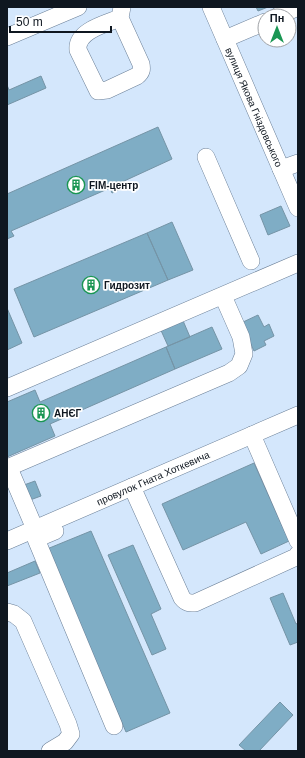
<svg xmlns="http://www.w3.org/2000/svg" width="305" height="758" viewBox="0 0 305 758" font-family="Arial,sans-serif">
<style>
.building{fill:#7fadc5;stroke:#7594a6}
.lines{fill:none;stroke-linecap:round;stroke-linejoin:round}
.minor-casing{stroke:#6a7f97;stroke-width:18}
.minor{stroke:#fff;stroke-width:17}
.labels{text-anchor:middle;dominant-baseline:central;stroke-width:3.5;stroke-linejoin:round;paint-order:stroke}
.street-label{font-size:10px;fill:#0f1720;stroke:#fff}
.poi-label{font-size:10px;font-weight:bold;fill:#0f1720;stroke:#fff;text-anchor:start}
</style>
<rect width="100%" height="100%" fill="#d4e7fc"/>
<!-- building -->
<path class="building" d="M256,7H268L258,11Z
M41,76L46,88L7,105V85L9,90Z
M158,127L172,159L122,182L125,187L112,193L110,188L11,231L14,236L7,239V194Z
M281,206L290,226L268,235L260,215Z
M172,222L193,270L168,280L147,233Z
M147,233L168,280L34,337L14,289Z
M7,308L22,343L7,350Z
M258,315L264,327L269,324L274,336L264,341L266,345L254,351L241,323Z
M181,316L190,337L168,346L159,326Z
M212,327L222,349L175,369L166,347Z
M166,347L175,369L50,424L55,436L7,457V402L35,390L40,402Z
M254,463L289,541L261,554L246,522L183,550L162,504Z
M35,481L41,496L30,500L24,485Z
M91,531L170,713L126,732L47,549Z
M133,545L161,609L151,614L166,649L152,655L108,555Z
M35,561L40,573L7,586V573Z
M283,593L296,624L298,623V642L290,645L270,598Z
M280,702L293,715L259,751H246L239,745Z"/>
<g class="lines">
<defs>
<g id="minor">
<path id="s1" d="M211,7L298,208"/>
<path d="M278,16L298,7"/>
<path d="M120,18C105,24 76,31 78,50L98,91L107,90L137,76C142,72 142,69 141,64L120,18L122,7"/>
<path d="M7,37L78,7"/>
<path d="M225,39L265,22"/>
<path d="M206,157L251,261"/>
<path d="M281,169L298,163"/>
<path d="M7,388L298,263"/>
<path d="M252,435L298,541"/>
<path d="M7,468L229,373L239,366L244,354L241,337L223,296"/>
<path d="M9,468L35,529"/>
<path d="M132,487L182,598C186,603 189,603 195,603L296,557L298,554"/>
<path d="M55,531L36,539L114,726"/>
<path id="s2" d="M7,541L298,415"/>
<path d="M7,612L14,614L23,621L68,724L71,734L65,742L50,751"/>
</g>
</defs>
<!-- minor casing -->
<use href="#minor" class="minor-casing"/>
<!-- minor -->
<use href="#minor" class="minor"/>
</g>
<!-- icons -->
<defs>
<symbol id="building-ring" viewBox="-11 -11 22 22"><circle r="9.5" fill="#fff" stroke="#1a9653" stroke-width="1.5"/><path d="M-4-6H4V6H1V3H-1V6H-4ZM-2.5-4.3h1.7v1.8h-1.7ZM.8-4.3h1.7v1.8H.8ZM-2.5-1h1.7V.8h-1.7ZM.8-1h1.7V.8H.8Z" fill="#1a9653"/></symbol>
</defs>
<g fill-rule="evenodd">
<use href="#building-ring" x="66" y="175" width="20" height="20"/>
<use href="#building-ring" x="81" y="275" width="20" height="20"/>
<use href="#building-ring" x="31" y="403" width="20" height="20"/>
</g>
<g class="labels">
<!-- street labels -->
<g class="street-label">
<text stroke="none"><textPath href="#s1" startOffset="109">вулиця Якова Гніздовського</textPath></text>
<text stroke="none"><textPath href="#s2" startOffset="159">провулок Гната Хоткевича</textPath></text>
</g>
<!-- poi labels -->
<g class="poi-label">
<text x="89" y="185">FIM-центр</text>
<text x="104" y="285">Гидрозит</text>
<text x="54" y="413">АНЄГ</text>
</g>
</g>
<!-- border -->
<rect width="305" height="758" fill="none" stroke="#0f1720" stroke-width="16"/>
<!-- north arrow -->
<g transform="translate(277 28)"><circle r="19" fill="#ffffff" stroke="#9fa2a6"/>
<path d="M0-3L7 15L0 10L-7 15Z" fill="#1a9653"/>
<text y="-6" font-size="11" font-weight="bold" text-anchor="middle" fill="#0f1720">Пн</text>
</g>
<!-- scale -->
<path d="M10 26v6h101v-6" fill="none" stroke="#0f1720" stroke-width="2"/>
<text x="16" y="26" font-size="12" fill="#0f1720" stroke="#ffffff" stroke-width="3" paint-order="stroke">50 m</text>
</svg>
